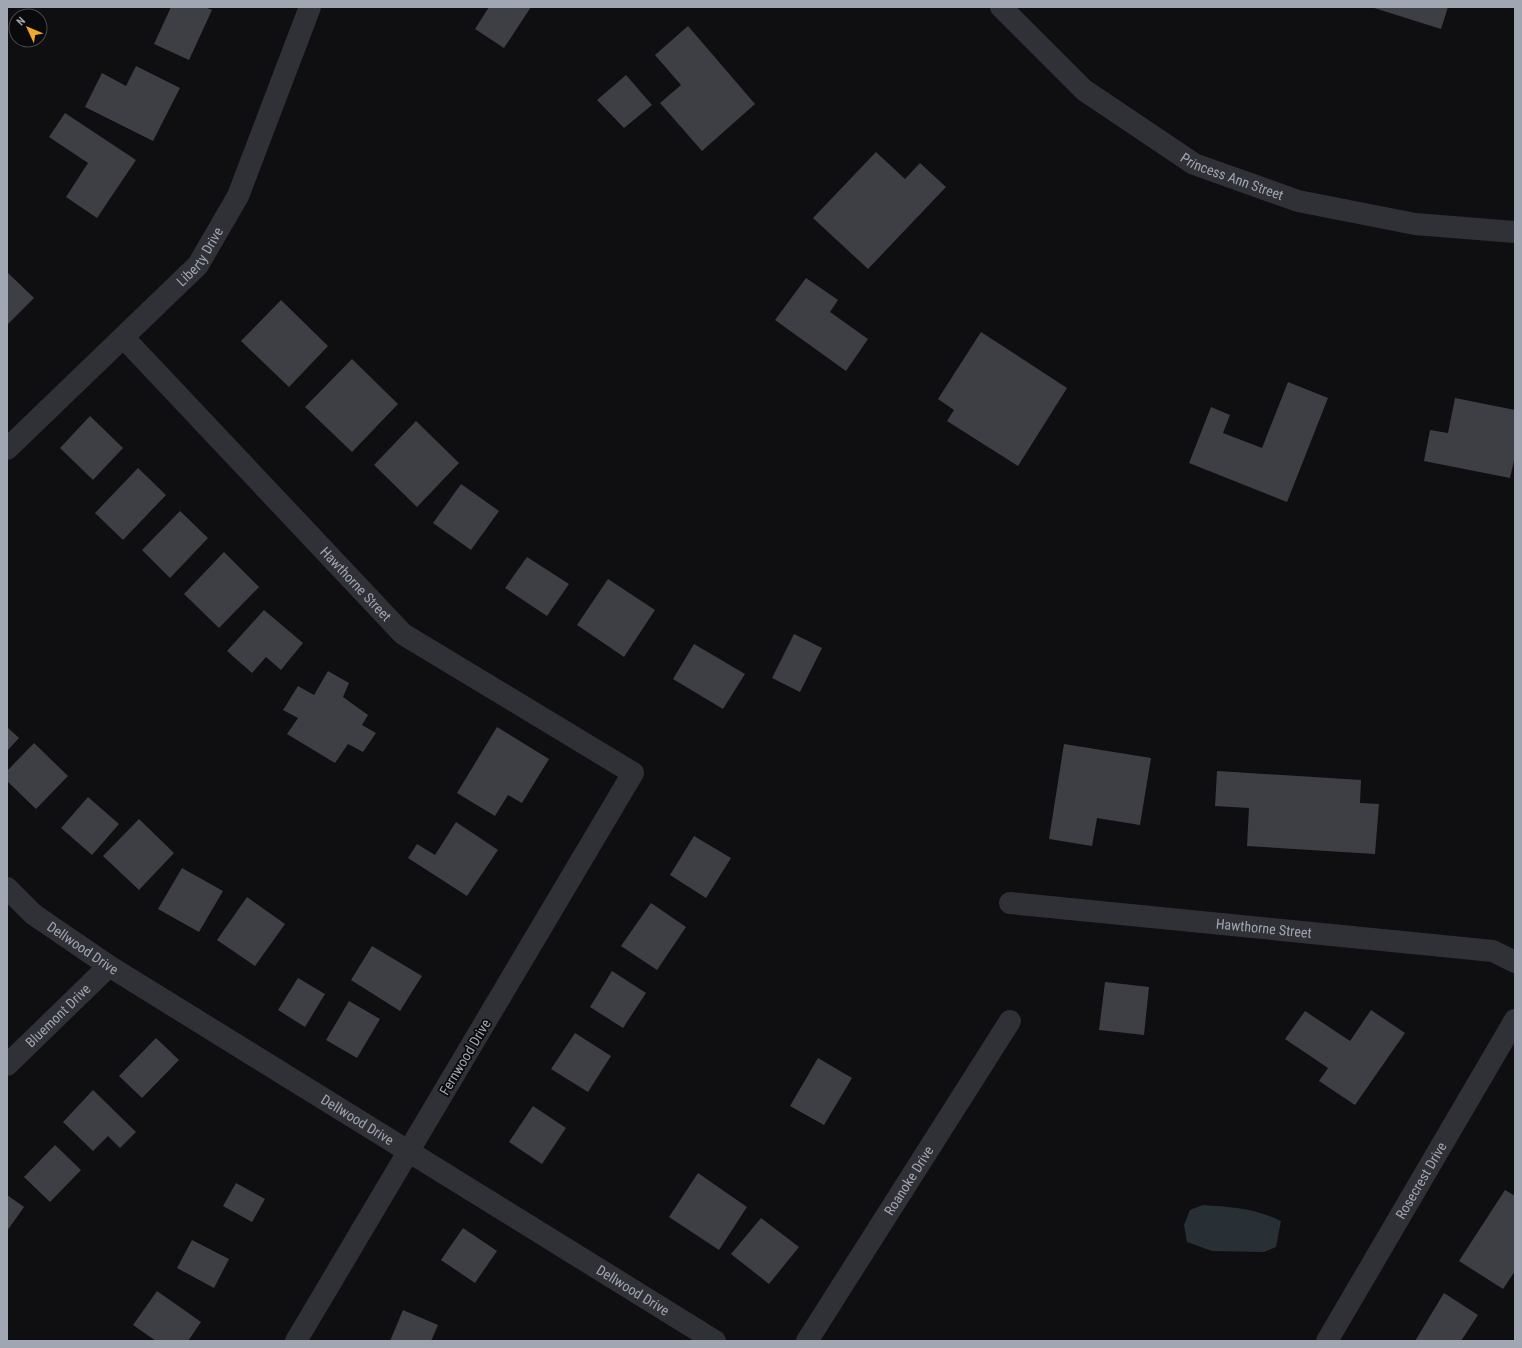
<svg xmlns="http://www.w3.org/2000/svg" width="1522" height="1348" viewBox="0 0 1522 1348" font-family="'Roboto Condensed',sans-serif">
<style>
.water{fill:#283036}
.building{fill:#3e3f44}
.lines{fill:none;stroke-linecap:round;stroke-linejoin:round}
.minor{stroke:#303136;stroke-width:22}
.labels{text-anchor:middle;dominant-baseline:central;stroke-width:3.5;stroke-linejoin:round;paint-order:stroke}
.street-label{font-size:14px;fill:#a0a6b2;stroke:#0a0a0c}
</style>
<rect width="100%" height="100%" fill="#0f0f11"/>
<!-- water -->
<path class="water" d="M1203,1205C1232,1207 1254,1208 1281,1221L1276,1247L1264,1252L1212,1251L1187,1242L1184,1225L1190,1210Z"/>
<!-- building -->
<path class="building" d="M171,7H205L212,10L189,60L154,44Z
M489,7H531L504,48L475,29Z
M1371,7H1448L1441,29Z
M688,26L755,104L702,151L660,103L681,85L655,55Z
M136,66L180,88L153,141L85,107L102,73L126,86Z
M626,75L652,105L624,128L597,100Z
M65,113L136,160L97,218L66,197L88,163L49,137Z
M876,152L905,179L920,163L946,187L868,269L813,218Z
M7,272L34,298L7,325Z
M806,278L838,300L830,312L868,339L846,371L775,320Z
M281,300L328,346L289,387L241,341Z
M981,332L1067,388L1018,466L947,421L954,410L938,399Z
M352,359L398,404L352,452L305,407Z
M1288,382L1328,398L1287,502L1189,463L1211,407L1230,415L1223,433L1262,448Z
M1455,398L1515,410V456L1510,478L1424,461L1430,430L1448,433Z
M90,416L123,448L93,480L60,448Z
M416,421L459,463L417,507L374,465Z
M138,468L166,495L123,540L95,513Z
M461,484L499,511L471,550L433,523Z
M180,511L208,538L170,578L142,550Z
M224,552L259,587L219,628L184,594Z
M527,557L569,584L547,616L505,588Z
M608,579L655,610L624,657L577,625Z
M264,610L303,643L281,670L266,657L252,673L227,651Z
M794,634L822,648L800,692L772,678Z
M694,644L745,674L723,709L673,679Z
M328,671L349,683L343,697L368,715L362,725L376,733L363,752L348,744L335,763L287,734L298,718L283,710L298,686L314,695Z
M7,727L19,738L7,751Z
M497,727L549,759L522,803L508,795L495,816L457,793Z
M34,743L68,776L36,809L7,781V771Z
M1064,744L1151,758L1140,825L1097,818L1092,846L1049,839Z
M1217,771L1361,780L1360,803L1379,804L1375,854L1247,846L1249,808L1215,806Z
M88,797L119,824L92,855L61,828Z
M139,819L174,853L139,890L103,856Z
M456,822L498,850L467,896L408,858L417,844L435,855Z
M694,836L731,858L706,898L670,875Z
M182,868L223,891L199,932L158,909Z
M247,897L285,924L255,966L217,940Z
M651,903L686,927L657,970L621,946Z
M372,946L422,976L400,1011L351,980Z
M612,971L646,993L623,1028L590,1007Z
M298,978L325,994L305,1027L278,1010Z
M1105,982L1149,987L1144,1035L1099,1030Z
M349,1001L380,1019L357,1058L326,1040Z
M1371,1010L1405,1033L1355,1105L1319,1081L1328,1068L1285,1039L1305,1011L1350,1041Z
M575,1033L611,1056L588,1092L551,1069Z
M156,1038L179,1060L142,1098L119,1076Z
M818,1058L852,1078L824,1125L790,1106Z
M93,1090L136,1132L120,1148L108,1136L93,1151L63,1122Z
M533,1106L566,1128L542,1164L509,1142Z
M55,1145L81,1170L50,1202L24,1177Z
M698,1173L747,1207L719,1250L669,1217Z
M236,1183L265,1199L252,1222L223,1206Z
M1505,1190L1515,1196V1271L1503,1289L1459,1261Z
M7,1195L24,1207L7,1231Z
M761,1218L799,1247L769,1284L731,1254Z
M463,1228L497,1251L475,1283L441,1260Z
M192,1240L229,1259L214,1288L177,1268Z
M157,1291L201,1322L188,1341H156L133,1325Z
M1444,1293L1478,1315L1461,1341H1415Z
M403,1310L438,1325L431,1341H390Z"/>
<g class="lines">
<!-- minor -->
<g class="minor">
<path id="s1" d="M1001,7L1084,90L1194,164L1298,201L1415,224L1515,232"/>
<path id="s2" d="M124,338L403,634L633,773L296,1341"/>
<path id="s3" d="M7,449L198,265L238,196L310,7"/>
<path id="s4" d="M7,888L33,914L109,966L715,1341"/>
<path id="s5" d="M1010,903L1493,951L1515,962"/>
<path id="s6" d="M7,1065L109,966"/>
<path id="s7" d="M807,1341L1010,1021"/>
<path id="s8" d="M1327,1341L1515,1020"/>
</g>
</g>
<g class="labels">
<!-- street labels -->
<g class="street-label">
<text stroke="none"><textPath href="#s1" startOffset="290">Princess Ann Street</textPath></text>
<text stroke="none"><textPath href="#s3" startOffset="273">Liberty Drive</textPath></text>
<text stroke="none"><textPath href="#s2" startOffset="338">Hawthorne Street</textPath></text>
<text stroke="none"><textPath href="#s5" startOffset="255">Hawthorne Street</textPath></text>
<text stroke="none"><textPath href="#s4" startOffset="97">Dellwood Drive</textPath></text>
<text stroke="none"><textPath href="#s6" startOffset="71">Bluemont Drive</textPath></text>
<text transform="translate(465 1057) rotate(-59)">Fernwood Drive</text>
<text stroke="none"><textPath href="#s4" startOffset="421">Dellwood Drive</textPath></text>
<text stroke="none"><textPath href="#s7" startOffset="190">Roanoke Drive</textPath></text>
<text stroke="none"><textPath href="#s8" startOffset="186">Rosecrest Drive</textPath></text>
<text stroke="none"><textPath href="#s4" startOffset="745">Dellwood Drive</textPath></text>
</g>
</g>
<!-- border -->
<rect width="1522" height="1348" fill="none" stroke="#a0a6b2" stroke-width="16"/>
<!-- north arrow -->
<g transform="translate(28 28) rotate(314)"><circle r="19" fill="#0a0a0c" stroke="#46484e"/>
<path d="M0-3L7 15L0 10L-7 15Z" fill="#f3a924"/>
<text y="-6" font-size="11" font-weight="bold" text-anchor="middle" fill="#a0a6b2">N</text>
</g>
</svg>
